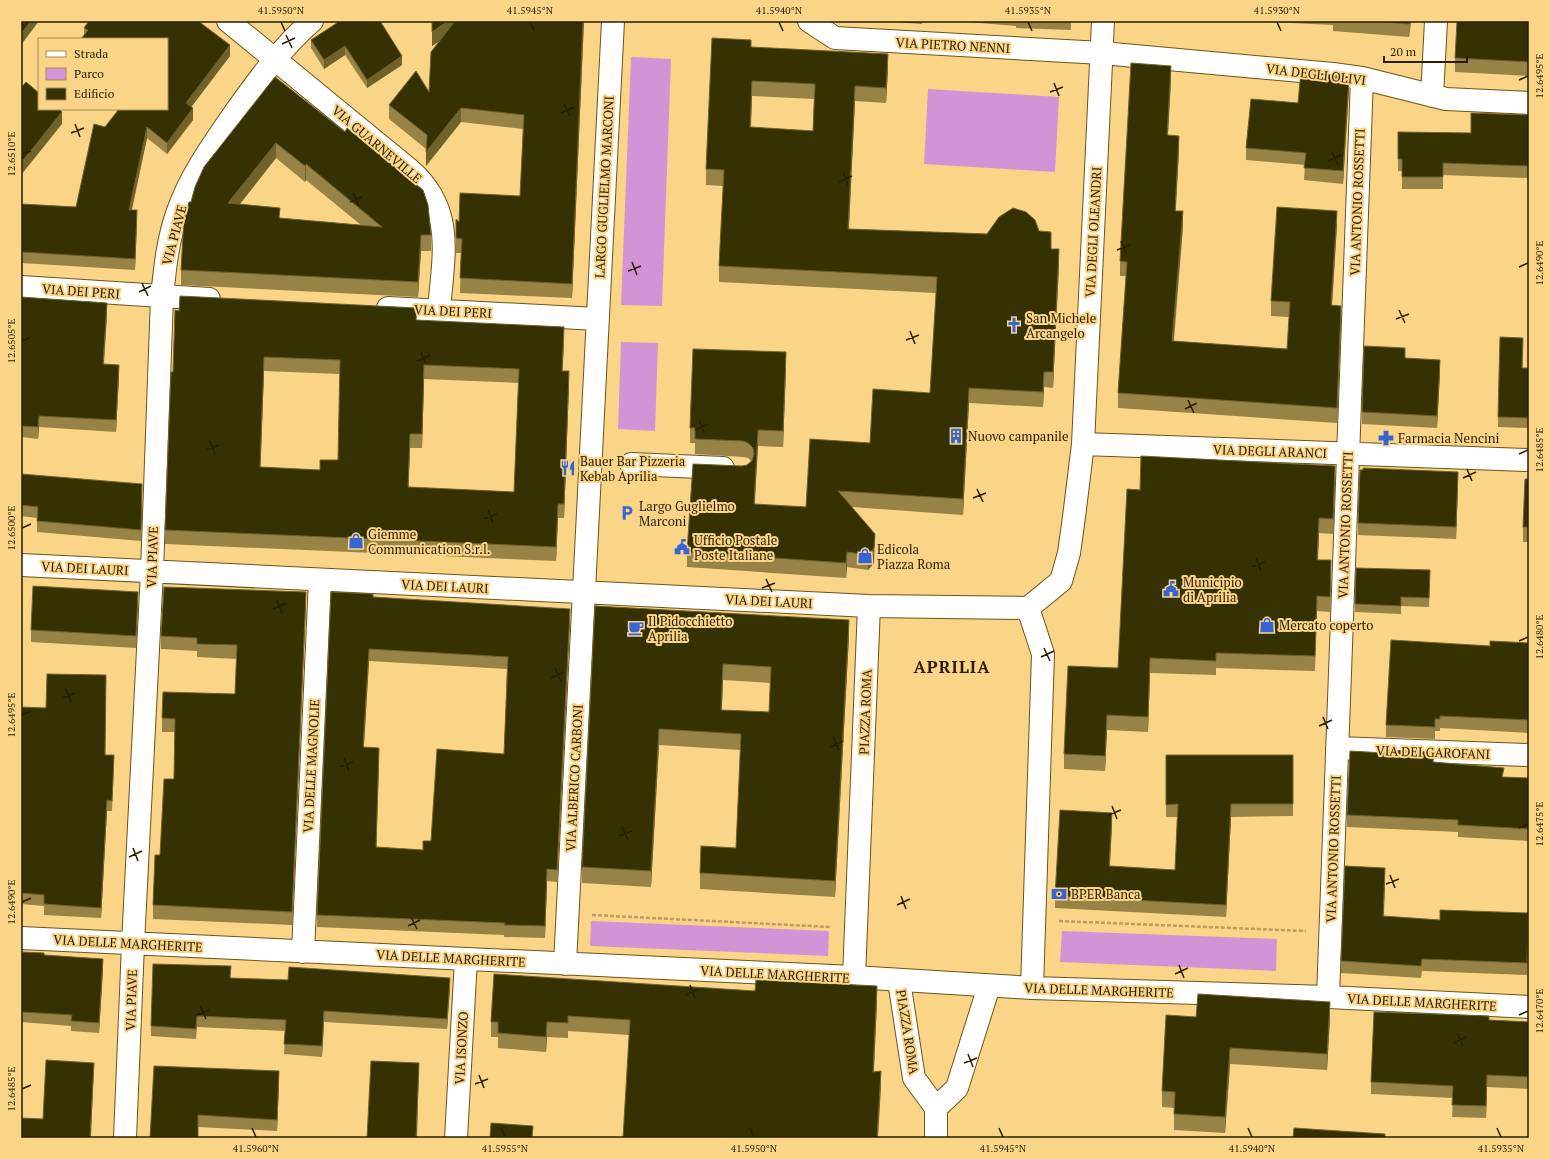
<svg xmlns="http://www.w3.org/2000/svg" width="1550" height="1159" viewBox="0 0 1550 1159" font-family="'PT Serif',serif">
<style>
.green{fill:#d294d7}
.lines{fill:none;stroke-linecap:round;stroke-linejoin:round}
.minor-casing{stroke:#6c5316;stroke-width:24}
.path{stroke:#bb9d5f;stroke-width:2.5;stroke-dasharray:4 2;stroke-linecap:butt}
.minor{stroke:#fff;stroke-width:22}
.wall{fill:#988346;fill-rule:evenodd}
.shaded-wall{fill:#70622b}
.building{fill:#353103;stroke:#70622b;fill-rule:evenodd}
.ticks{fill:none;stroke:#291c00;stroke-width:1.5}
.labels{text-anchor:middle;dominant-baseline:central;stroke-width:4;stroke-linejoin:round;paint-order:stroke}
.street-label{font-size:13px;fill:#291c00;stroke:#fad588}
.poi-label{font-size:13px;fill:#291c00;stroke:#fad588;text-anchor:start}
.district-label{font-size:17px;font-weight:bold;letter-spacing:1px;fill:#291c00;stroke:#fad588}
.neatline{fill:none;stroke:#291c00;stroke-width:1.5}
.ticks-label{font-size:10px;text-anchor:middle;fill:#291c00}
</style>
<rect width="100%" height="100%" fill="#fad588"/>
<!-- green -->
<path class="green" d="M631,57L671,59L662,306L621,305Z
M928,89L1059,97L1055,172L924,164Z
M621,342L658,343L655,431L618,429Z
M591,921L829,931L828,956L590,946Z
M1062,931L1277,939L1276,971L1060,962Z"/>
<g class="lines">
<defs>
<path id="minor" d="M228,21L410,170C456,210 443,257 439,310
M809,21L835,38L1102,53L1333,74L1362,78L1446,99L1529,103
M1432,96L1436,21
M21,287L209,299
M388,308L597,319
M1083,444L1529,460
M631,464L723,468
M21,565L869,606L1028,608L1061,581L1069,553L1074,517L1083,444L1103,21
M1028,608L1043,654L1032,988
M1337,748L1529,755
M21,938L854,977L1032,988L1328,997L1529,1007
M303,952L320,580
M565,964L613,21
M854,977L869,606
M899,981L914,1078L936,1108
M1328,997L1362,78
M936,1108L957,1088L989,986
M125,1138L133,944L152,571L162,297C165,267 168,238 178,211C191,174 214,143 236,111C259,79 282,47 312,21
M456,1138L466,959
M936,1138V1108"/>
</defs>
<!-- minor casing -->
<use href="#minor" class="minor-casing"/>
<!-- path -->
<path class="path" d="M592,915L831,927
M1059,921L1306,931"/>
<!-- minor -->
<use href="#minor" class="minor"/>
</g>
<!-- wall -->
<path class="wall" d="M340,21L402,65L367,88L345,55L324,69L311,48V40Z
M584,21L572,298L460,293L461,253H456V219L459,222L520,196L523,129L461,122L426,166V149L389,119V105L429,92L441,40L432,46V32Z
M879,21H922V24Z
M955,21H1071V30L1016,28V26Z
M1248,21H1411L1409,37L1333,31V25Z
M1529,21V76L1455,72V58Z
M84,28L230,56L191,107L193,120L167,154L147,138L132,210L137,221L135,270L21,263V204L76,207L105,127L167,109L84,35Z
M751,47L888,69L886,103L855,101L849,229L987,234L1039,231L1051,249L1059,265L1053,388L1044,387L1043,407L969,403L963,515L852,507L874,563L868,570L847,567L846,578L687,567V552L742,466L747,465L751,461L748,458L743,457L695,454V443H690V428L786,368L783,447L758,446L754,504L806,507L870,443L930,393L936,293L719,282V266L723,186L706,185V169ZM752,96L814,99L813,131L751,127Z
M275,77L431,235V251H421L418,297L181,285V270L191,202ZM276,158L305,182L306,180L361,225L280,218L240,204Z
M1171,80L1168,135L1179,151L1175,211L1183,226L1174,341L1287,349L1289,317L1271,316V301L1337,225L1332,305L1341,320L1337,423L1118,408V393L1126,276H1120V261Z
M1349,89L1343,184L1304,180L1305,165L1246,160V148L1298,103Z
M1529,115V178L1443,175V189H1402V171H1398V132L1471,133Z
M21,297L107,314L104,364L119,376L116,432L39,427L38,439L21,437Z
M417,320L564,341L562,371L569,385L564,518H558L556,561L165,544V530L173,372ZM264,371L340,374L338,460L320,470L260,467ZM424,379L519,383L514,492L408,487L410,448H422Z
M1523,348L1522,368H1529V428L1498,427V417Z
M1440,373L1437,428L1362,424V412Z
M21,474L142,495L141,541L37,532V518L21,516Z
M1529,479V542H1523V527Z
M1335,481L1333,534L1319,533L1318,560L1331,575L1330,612L1317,611L1315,671L1216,668V675L1150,673L1148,732L1107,730L1105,771L1064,769V754L1118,668Z
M1458,484L1456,539L1358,535V523Z
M1430,578L1429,607L1401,606V614L1355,612V604Z
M373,597L570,621L557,882L547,881L545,938L504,937V935L317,927V915ZM369,661L507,669L504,754L423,850L376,847L379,760L364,747Z
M138,604L136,648L31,642V630Z
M306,605L292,925L153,919V905L160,855L174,779L175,732H162V718L235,694L237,659L197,657V651L161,649V636Z
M595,606L849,636L835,897L700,889V873L736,848L741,750L659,745L651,887L582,883V867ZM723,680L770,683L769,712L722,710Z
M1529,643V733L1440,728V731H1435V739L1386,737V725L1490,646Z
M21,707L105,755L114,766L112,811H107L101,918L44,915V906L21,904Z
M1166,755H1293V816L1231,817L1226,917L1055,908V896L1112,825L1110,866L1175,870L1177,817H1166Z
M1434,762L1504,777L1529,778V841L1458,837V832L1347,827V815Z
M1385,880L1384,917L1528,925L1527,975L1422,971L1421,978L1341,973V961Z
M21,952L44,955L103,969L99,1033L71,1031V1026L21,1022Z
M494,974L877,1002L874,1072L881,1087L629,1035L568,1031V1038L547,1037L546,1052L498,1048V1037H491V1022Z
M231,978L450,988L447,1029L324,1022L322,1057L284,1054L285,1031L197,1027L196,1039L151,1036V1026Z
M1196,1017L1330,1018L1327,1070L1230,1064L1225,1133L1174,1130V1108L1162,1107V1091Z
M1489,1020L1529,1022V1089L1487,1087L1486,1118L1452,1117L1453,1098L1371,1094V1082Z
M154,1066L279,1083L277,1131L198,1127Z"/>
<!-- shaded-wall -->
<path class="shaded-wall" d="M31,21H39L21,45V34Z
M448,21H464V25L432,46V32Z
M583,21H584L572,298V284Z
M1410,21H1411L1409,37Z
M230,45V56L186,114V103Z
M345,46V55L324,69V60Z
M888,54V69L886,103V88Z
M402,56V65L367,88V80Z
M1171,66V80L1167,150V135Z
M1349,77V89L1343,184V171Z
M752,81V96L750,143V127Z
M855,86V101L848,244V229Z
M193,108V120L167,154V143Z
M461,108V122L426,166V152Z
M62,112V124L21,175V163Z
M147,127V138L129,221V210Z
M1179,136V151L1175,225V211Z
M276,143V158L228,219V203Z
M306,164V180L305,182V166Z
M137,210V221L135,270V259Z
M1183,211V226L1172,355V341Z
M1337,211V225L1331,320V305Z
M421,235V251L418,297V282Z
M1059,249V265L1053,388V372Z
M107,303V314L103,375V364Z
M1341,306V320L1337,423V408Z
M564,327V341L562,385V371Z
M786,352V368L783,447V431Z
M264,357V371L260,481V467Z
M1440,360V373L1437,428V416Z
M119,365V376L116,432V420Z
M424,365V379L422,448V434Z
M569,371V385L564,518V504Z
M1044,372V387L1043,407V392Z
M969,388V403L963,515V499Z
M39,416V427L38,439V427Z
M758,430V446L754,519V504Z
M410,434V448L408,501V487Z
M1335,466V481L1333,534V519Z
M1458,472V484L1456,539V527Z
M142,484V495L141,541V530Z
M558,504V518L556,561V547Z
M1319,518V533L1317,575V560Z
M875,534L874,563L868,570V555Z
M847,552V567L846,578V563Z
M1331,560V575L1330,612V597Z
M138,592V604L136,648V636Z
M306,592V605L292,925V912Z
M570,609V621L557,882V870Z
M849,620V636L835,897V881Z
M369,649V661L363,759V747Z
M1150,658V673L1148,732V717Z
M723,664V680L721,725V710Z
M1107,715V730L1105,771V756Z
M659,729V745L651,887V871Z
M379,748V760L376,859V847Z
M107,800V811L101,918V908Z
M1231,804V817L1226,917V905Z
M1112,813V825L1109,878V866Z
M1385,868V880L1383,929V916Z
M547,869V881L545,938V926Z
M103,959V969L99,1033V1023Z
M450,978V988L447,1029V1019Z
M877,986V1002L873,1087V1072Z
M1330,1002V1018L1327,1070V1054Z
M324,1011V1022L322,1057V1046Z
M547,1022V1037L546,1052V1037Z
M1230,1048V1064L1225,1133V1117Z
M94,1063L91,1138H90Z
M419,1063L417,1138H416Z
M279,1071V1083L277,1131V1120Z
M881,1071V1087L878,1138H877Z
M1487,1075V1087L1486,1118V1106Z"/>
<!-- building -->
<path class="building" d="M21,21H31L21,34Z
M89,21H198L230,45L186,103L193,108L167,143L147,127L129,210H137L135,259L21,252V204L76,207L94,124L105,127L119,109H167V39H81L88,30L84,28Z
M340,21H380L402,56L367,80L345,46L324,60L311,40Z
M432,21H448L432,32Z
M455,21H583L572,284L460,278L462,239L456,238V219L459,222L460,193L520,196L524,115L461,108L426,152L427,135L389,105L416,71L429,92L431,52Z
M1374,21H1410L1409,24Z
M1457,21H1529V62L1455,58Z
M712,38L751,40V47L888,54L886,88L855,86L848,229L987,234L999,217L1013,208L1026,212L1035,220L1039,231L1051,232V249H1059L1053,372H1044L1043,392L969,388L963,499L838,491L875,534L874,548L868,555L847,552L846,563L687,552L693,464L742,466L747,465L752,461L754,454L753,448L748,443L743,441L695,439V428H690L693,349L786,352L783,431L758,430L754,504L806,507L810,439L870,443L873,389L930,393L937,277L719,266L724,170L706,169ZM752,81L815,84L813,131L750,127Z
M1131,63L1171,66L1167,135L1179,136L1175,211H1183L1172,341L1287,349L1290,302L1271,301L1277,207L1337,211L1331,305L1341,306L1337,408L1118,393L1127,262L1120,261Z
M1301,71L1349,77L1343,171L1304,168L1306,153L1246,148L1251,99L1298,103Z
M275,77L345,132L347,128L423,190L428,205L431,235H421L418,282L181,270L184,218L189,202H191L195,187L204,167ZM276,143L305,166L306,164L382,227L279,218L280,208L228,203Z
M26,82L39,93V109H59L62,112L21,163V88Z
M1471,113L1529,115V166L1443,163V177H1402V159H1398V132L1471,133Z
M180,296L417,308L416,320L564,327L562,371H569L564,504H558L556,547L165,530L171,372H173L175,310L179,311ZM264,357L340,360L338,460H320V470L260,467ZM424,365L519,369L514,492L408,487L410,434H422Z
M21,297L107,303L103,364L119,365L116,420L39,416L38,427L21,426Z
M1500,337L1523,338L1522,368H1529V418L1498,417Z
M1364,346L1405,348V358L1440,360L1437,416L1362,412Z
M1141,456L1335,466L1333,519L1319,518L1317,560H1331L1330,597L1317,596L1315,656L1216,653V661L1150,658L1148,717L1107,715L1105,756L1064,754L1068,666L1118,668L1127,489L1140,490Z
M1363,468L1458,472L1456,527L1358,523L1360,470H1363Z
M21,474L142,484L141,530L37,521L38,507L21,505Z
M1525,479H1529V527H1523Z
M1356,568L1430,570L1429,598L1401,597V606L1355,604Z
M33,586L138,592L136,636L31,630Z
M164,587L306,592L292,912L153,905L155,855H160L164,779H174L175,719L162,718L163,692L235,694L237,645L197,644V638L161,636Z
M331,592L373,594V597L570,609L557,870L547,869L545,926L504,925L505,923L317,915ZM369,649L508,657L504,754L437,749L431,841H423V850L376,847L379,748L363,747Z
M595,606L849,620L835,881L700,873L701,846L736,848L741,734L659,729L651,871L582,867ZM723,664L771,667L769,712L721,710Z
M1391,640L1490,646V641L1529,643V720L1440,716V719H1435V727L1386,725Z
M47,674L106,675L105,755H114L112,801L107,800L101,908L44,904V895L21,893V707L46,708Z
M1385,750L1434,752L1433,762L1504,768L1502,777L1529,778V829L1458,825V820L1347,815L1350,751L1385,753Z
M1166,755H1293V804H1231L1226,905L1055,896L1060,810L1112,813L1109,866L1175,870L1178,804L1166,805Z
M1345,866L1385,868L1383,916L1440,920V910L1528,913L1527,963L1422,959L1421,966L1341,961Z
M21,952L44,953V955L103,959L99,1023L71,1021L72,1015L21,1012Z
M153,964L231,966L230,978L288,980L289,967L450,978L447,1019L324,1011L322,1046L284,1044L286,1020L197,1016L196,1029L151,1026Z
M494,974L755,991L756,980L877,986L873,1072L881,1071L877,1138H623L630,1020L568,1016V1023L547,1022L546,1037L498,1033V1022H491Z
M1198,994L1330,1002L1327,1054L1230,1048L1225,1117L1174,1114L1175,1092L1162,1091L1166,1015L1196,1017Z
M1374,1012L1489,1016V1020L1529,1022V1077L1487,1075L1486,1106L1452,1105L1453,1086L1371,1082Z
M46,1060L94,1063L90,1138H21V1118L43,1119Z
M371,1061L419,1063L416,1138H367Z
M154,1066L279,1071L277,1120L198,1115V1138H150Z
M491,1123L533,1126L532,1138H490Z
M1294,1128L1385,1134V1138H1293Z"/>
<!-- ticks -->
<path class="ticks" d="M281,22L285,31M530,22L534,31M779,22L783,31M1028,22L1032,31M1277,22L1281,31M286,35L292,48M282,44L295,38M1519,80L1528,76M1054,83L1059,96M1050,92L1063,87M564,104L570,116M561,113L574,107M75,124L80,137M71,133L84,128M1332,152L1338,165M22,154L31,151M1328,161L1341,155M843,172L848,185M839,182L852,176M353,193L359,206M350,202L362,197M1121,241L1126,254M1117,250L1130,245M632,262L637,275M1519,267L1528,263M628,271L641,266M142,283L148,296M139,292L151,286M1399,310L1405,323M1396,319L1409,314M910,331L915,344M906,340L919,335M22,341L31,337M421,352L426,364M417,361L430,355M1188,400L1194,413M1185,409L1197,403M699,420L704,433M695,430L708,424M210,441L215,454M206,450L219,445M1519,454L1528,450M1467,469L1472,481M1463,478L1476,472M977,489L983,502M973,498L986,493M488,510L493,523M484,519L497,514M22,528L31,524M1256,558L1261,571M1252,567L1265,562M766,579L772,592M762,588L775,583M277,600L282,613M273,609L286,603M1519,641L1528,637M1044,648L1050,661M1041,657L1054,651M555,668L561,681M551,678L564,672M66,689L71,702M62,698L75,693M22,715L31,711M1323,717L1328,729M1319,726L1332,720M833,737L839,750M830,747L843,741M344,758L349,771M340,767L353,762M1112,806L1117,819M1108,815L1121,810M622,827L628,840M1519,828L1528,824M619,836L632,831M133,848L138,861M129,857L142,851M1390,875L1395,888M1386,884L1399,879M901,896L906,909M22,902L31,898M897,905L910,899M411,917L417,929M408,926L420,920M1179,965L1184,978M1175,974L1188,968M690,985L695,998M686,995L699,989M200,1006L206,1019M197,1015L209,1010M1519,1015L1528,1011M1457,1033L1463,1046M1454,1043L1466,1037M968,1054L973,1067M964,1063L977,1058M479,1075L484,1088M475,1084L488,1079M22,1089L31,1085M252,1128L256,1137M501,1128L505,1137M750,1128L754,1137M999,1128L1003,1137M1248,1128L1252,1137M1497,1128L1501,1137"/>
<!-- icons -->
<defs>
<symbol id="church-bare" viewBox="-9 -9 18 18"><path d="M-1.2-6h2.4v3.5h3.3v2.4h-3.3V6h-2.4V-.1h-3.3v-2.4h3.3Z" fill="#3764d5" stroke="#fad588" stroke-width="2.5" paint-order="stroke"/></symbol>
<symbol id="building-bare" viewBox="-9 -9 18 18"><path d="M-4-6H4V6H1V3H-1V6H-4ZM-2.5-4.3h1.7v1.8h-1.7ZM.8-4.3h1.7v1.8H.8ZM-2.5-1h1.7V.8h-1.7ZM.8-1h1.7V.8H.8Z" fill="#3764d5" stroke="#fad588" stroke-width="2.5" paint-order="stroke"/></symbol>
<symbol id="pharmacy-bare" viewBox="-9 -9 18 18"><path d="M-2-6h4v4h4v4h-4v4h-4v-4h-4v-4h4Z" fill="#3764d5" stroke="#fad588" stroke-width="2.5" paint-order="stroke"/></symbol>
<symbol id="restaurant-bare" viewBox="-9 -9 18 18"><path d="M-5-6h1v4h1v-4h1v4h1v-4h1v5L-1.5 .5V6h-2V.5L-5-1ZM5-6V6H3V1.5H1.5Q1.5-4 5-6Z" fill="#3764d5" stroke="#fad588" stroke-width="2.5" paint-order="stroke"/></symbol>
<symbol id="parking-bare" viewBox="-9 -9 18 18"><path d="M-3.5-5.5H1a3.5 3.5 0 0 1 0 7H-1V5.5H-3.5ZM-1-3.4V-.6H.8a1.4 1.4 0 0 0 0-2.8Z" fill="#3764d5" stroke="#fad588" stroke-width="2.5" paint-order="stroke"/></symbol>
<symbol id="shop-bare" viewBox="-9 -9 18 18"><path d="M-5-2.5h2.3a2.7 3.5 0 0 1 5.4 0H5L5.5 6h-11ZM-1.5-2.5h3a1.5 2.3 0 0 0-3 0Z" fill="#3764d5" stroke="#fad588" stroke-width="2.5" paint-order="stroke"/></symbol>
<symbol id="civic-bare" viewBox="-9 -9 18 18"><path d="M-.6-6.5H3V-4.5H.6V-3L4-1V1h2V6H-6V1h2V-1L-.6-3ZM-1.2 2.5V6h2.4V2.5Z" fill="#3764d5" stroke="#fad588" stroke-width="2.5" paint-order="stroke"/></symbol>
<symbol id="cafe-bare" viewBox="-9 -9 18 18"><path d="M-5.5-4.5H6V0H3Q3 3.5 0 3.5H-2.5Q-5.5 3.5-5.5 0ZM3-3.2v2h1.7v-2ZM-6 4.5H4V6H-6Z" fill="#3764d5" stroke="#fad588" stroke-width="2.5" paint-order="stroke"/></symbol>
<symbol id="bank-bare" viewBox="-9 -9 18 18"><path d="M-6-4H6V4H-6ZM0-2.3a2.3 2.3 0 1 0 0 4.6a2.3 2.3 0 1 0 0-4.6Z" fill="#3764d5" stroke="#fad588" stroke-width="2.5" paint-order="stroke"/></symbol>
</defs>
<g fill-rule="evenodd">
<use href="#church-bare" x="1003" y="314" width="22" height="22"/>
<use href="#building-bare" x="945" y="425" width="22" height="22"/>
<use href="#pharmacy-bare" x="1375" y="427" width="22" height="22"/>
<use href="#restaurant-bare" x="557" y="457" width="22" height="22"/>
<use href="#parking-bare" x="616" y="502" width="22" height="22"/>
<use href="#shop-bare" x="345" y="530" width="22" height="22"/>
<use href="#civic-bare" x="671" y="536" width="22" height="22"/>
<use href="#shop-bare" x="854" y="545" width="22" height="22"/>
<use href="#civic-bare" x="1160" y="578" width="22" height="22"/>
<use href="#shop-bare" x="1256" y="614" width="22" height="22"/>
<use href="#cafe-bare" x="625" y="617" width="22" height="22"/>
<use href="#bank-bare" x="1048" y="883" width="22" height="22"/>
</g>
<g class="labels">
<!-- street labels -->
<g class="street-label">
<text transform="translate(953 45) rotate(3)">VIA PIETRO NENNI</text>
<text transform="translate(1316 74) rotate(7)">VIA DEGLI OLIVI</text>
<text transform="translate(377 144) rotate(40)">VIA GUARNEVILLE</text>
<text transform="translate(604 187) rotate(-87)">LARGO GUGLIELMO MARCONI</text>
<text transform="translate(1357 202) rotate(-88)">VIA ANTONIO ROSSETTI</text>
<text transform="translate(1093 232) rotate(-87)">VIA DEGLI OLEANDRI</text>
<text transform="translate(174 235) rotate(-75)">VIA PIAVE</text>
<text transform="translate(81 291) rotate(4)">VIA DEI PERI</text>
<text transform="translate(453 311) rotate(3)">VIA DEI PERI</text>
<text transform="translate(1270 451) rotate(2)">VIA DEGLI ARANCI</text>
<text transform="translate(1345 525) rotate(-88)">VIA ANTONIO ROSSETTI</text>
<text transform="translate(152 557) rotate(-88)">VIA PIAVE</text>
<text transform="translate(85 568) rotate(3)">VIA DEI LAURI</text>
<text transform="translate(445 586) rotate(3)">VIA DEI LAURI</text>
<text transform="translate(769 601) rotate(3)">VIA DEI LAURI</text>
<text transform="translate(865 712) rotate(-88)">PIAZZA ROMA</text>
<text transform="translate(1433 752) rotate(2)">VIA DEI GAROFANI</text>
<text transform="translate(311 766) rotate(-87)">VIA DELLE MAGNOLIE</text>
<text transform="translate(574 778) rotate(-87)">VIA ALBERICO CARBONI</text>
<text transform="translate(1333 849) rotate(-88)">VIA ANTONIO ROSSETTI</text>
<text transform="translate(128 943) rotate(3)">VIA DELLE MARGHERITE</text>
<text transform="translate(451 958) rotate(3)">VIA DELLE MARGHERITE</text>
<text transform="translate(775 974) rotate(3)">VIA DELLE MARGHERITE</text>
<text transform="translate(1099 990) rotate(2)">VIA DELLE MARGHERITE</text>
<text transform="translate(131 1000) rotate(-88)">VIA PIAVE</text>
<text transform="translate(1422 1002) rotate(3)">VIA DELLE MARGHERITE</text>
<text transform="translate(908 1032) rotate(81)">PIAZZA ROMA</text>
<text transform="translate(461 1048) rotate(-87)">VIA ISONZO</text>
</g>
<!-- poi labels -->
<g class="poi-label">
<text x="1026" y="318">San Michele<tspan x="1026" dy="15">Arcangelo</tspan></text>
<text x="968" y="436">Nuovo campanile</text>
<text x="1398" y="438">Farmacia Nencini</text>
<text x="580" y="461">Bauer Bar Pizzeria<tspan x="580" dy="15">Kebab Aprilia</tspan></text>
<text x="639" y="506">Largo Guglielmo<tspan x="639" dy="15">Marconi</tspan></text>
<text x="368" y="534">Giemme<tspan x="368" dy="15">Communication S.r.l.</tspan></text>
<text x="694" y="540">Ufficio Postale<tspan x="694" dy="15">Poste Italiane</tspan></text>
<text x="877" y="549">Edicola<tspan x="877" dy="15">Piazza Roma</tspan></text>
<text x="1183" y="582">Municipio<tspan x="1183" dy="15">di Aprilia</tspan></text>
<text x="648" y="621">Il Pidocchietto<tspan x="648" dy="15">Aprilia</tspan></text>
<text x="1279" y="625">Mercato coperto</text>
<text x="1071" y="894">BPER Banca</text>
</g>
<!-- district labels -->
<g class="district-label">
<text x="952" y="666">APRILIA</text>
</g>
</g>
<!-- border -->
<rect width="1550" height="1159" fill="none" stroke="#fad588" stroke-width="44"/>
<!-- legend -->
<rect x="38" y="38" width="130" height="72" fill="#fad588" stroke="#a68b52"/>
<rect x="46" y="51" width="20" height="6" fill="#ffffff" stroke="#a68b52"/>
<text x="74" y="58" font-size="12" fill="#291c00">Strada</text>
<rect x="46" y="68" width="20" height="12" fill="#d294d7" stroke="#a68b52"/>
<text x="74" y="78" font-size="12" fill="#291c00">Parco</text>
<rect x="46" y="88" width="20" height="12" fill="#353103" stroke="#a68b52"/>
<text x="74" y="98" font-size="12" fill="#291c00">Edificio</text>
<!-- scale -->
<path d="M1384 56v6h83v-6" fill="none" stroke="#291c00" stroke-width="2"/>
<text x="1390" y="56" font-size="12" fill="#291c00" stroke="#fad588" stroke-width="3" paint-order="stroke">20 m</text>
<rect x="22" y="22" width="1506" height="1115" class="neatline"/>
<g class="ticks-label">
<text x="281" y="14">41.5950°N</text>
<text x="530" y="14">41.5945°N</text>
<text x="779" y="14">41.5940°N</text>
<text x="1028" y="14">41.5935°N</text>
<text x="1277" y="14">41.5930°N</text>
<text transform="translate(1539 76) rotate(-90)" y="4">12.6495°E</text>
<text transform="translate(11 154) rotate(-90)" y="4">12.6510°E</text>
<text transform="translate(1539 263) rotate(-90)" y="4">12.6490°E</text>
<text transform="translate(11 341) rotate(-90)" y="4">12.6505°E</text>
<text transform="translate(1539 450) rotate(-90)" y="4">12.6485°E</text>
<text transform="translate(11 528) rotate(-90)" y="4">12.6500°E</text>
<text transform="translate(1539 637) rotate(-90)" y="4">12.6480°E</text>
<text transform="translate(11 715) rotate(-90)" y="4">12.6495°E</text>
<text transform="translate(1539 824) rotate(-90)" y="4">12.6475°E</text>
<text transform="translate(11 902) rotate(-90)" y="4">12.6490°E</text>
<text transform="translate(1539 1011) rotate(-90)" y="4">12.6470°E</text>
<text transform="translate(11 1089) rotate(-90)" y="4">12.6485°E</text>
<text x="256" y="1152">41.5960°N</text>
<text x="505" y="1152">41.5955°N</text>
<text x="754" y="1152">41.5950°N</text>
<text x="1003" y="1152">41.5945°N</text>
<text x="1252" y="1152">41.5940°N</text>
<text x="1501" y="1152">41.5935°N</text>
</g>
</svg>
